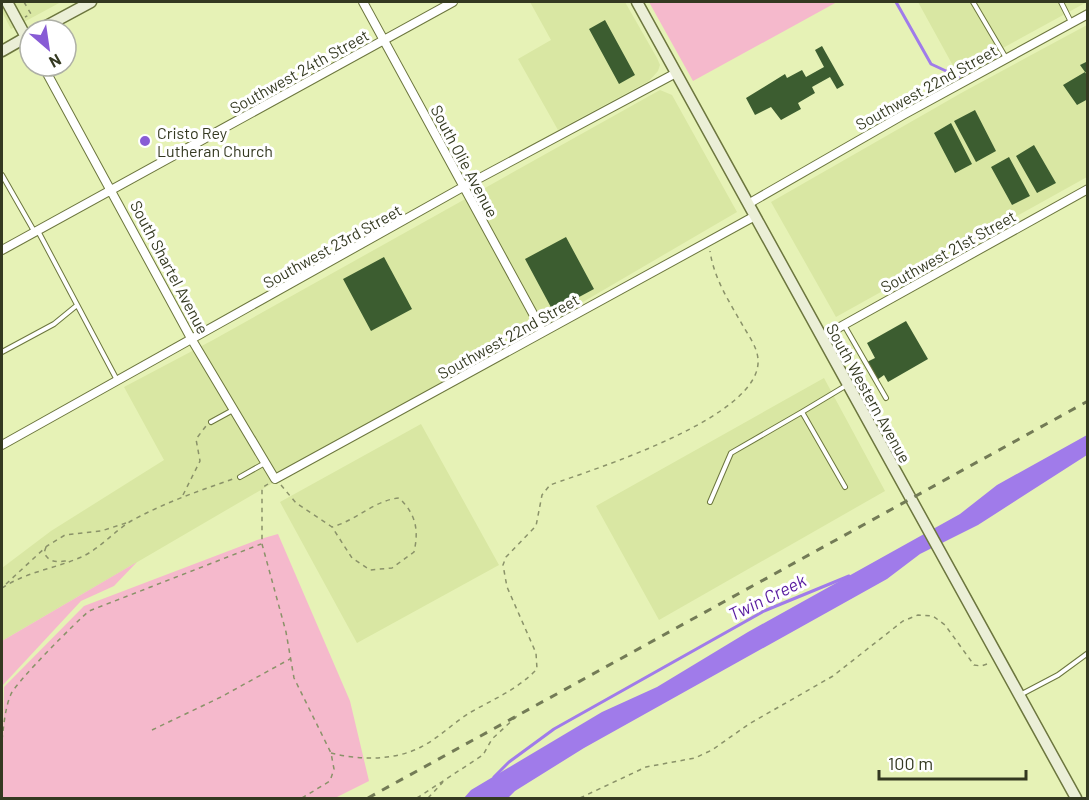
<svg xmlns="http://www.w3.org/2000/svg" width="1089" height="800" viewBox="0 0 1089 800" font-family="Barlow,sans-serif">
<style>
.built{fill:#d9e7a3}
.green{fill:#f5b9cc}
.water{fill:#a07bea}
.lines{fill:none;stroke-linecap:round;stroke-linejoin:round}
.stream{stroke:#a07bea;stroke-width:3}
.building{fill:#3c5d30}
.lane-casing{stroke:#6c763e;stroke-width:6}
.street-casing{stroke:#6c763e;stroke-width:10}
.secondary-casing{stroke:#6c763e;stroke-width:13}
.path{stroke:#8a9269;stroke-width:1.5;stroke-dasharray:4.5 4.5;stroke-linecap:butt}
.lane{stroke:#fff;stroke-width:4}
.street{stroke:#fff;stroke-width:8}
.secondary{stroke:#ebefd7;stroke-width:10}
.rail{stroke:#737b56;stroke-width:3;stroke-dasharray:8 8;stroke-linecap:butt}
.poi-dot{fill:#885cd5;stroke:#fff;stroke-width:2}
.labels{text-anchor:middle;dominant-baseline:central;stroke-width:6;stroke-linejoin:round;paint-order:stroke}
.street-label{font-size:16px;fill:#343921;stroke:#fff}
.poi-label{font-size:16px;fill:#343921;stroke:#fff;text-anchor:start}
.water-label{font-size:18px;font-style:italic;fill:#581b9f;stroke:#fff}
</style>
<rect width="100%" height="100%" fill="#e6f2b6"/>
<!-- built -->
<path class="built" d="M2,2H61L11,29L2,12Z
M530,2H625L657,58L660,65L658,71L649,81L558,130L518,59L551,40Z
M918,2H1087L957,73Z
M1087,25V177L836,317L771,202L963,92Z
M660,90L672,95L737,212L2,641V568L51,531L164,460L124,387L213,340Z
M824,378L885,491L659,620L596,506Z
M421,424L499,565L357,643L280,502Z"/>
<!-- green -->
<path class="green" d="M649,2H837L693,81Z
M278,534L350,701L369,781L335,798H2L4,687L84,606L257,540Z
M137,562L114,586L81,601L2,686V641Z"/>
<!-- water -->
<path class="water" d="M1087,435V455L978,525L920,554L887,579L584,748L515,791L508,798H464L471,790L602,712L657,687L748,632L960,514L997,485Z"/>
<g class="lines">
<!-- stream -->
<path class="stream" d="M896,2L931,64L959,77
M494,777L509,762L554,729L764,611L849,576"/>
</g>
<!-- building -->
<path class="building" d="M605,20L635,75L619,84L589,29Z
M822,46L844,85L837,89L830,77L812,87L815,93L798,103L801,109L781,120L771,107L755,115L746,98L785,74L787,78L802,70L806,77L824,67L815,50Z
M1088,61V73L1085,72L1088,77V99L1077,105L1063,85L1085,72L1080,65Z
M975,110L996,151L976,162L954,121Z
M951,123L972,164L955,173L934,133Z
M1034,145L1056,183L1037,193L1016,156Z
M1009,157L1030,196L1012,205L991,167Z
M566,237L594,289L553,311L525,259Z
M384,257L412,309L371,331L343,279Z
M906,321L928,359L888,382L884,375L877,380L867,362L875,358L867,343Z"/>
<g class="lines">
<defs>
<path id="lane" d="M973,2L1006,58
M1061,2L1071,22
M2,175L34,231
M38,231L117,380
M844,325L886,398
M2,352L54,324L76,306
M211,422L233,410
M240,477L265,463
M845,487L802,412L847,385
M710,502L731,453L802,412
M1020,695L1058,675L1088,653"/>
<path id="street" d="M363,2L543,332
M43,66L192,340L275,479L755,216
M748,204L903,115L1088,14
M2,250L453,2
M822,337L1088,189
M2,445L463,187L676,73"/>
<path id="secondary" d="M7,2L26,37
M637,2L1076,798
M39,30L91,2
M2,51L30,35"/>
</defs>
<!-- lane casing -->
<use href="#lane" class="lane-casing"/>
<!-- street casing -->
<use href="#street" class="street-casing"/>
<!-- secondary casing -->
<use href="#secondary" class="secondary-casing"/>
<!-- path -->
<path class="path" d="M24,2L31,14L25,17
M268,484L262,488V544L286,632L294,678L331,753L334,769L330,781L302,798
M281,485L296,503L332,527L352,558L370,570L392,568L414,552C419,530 416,514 399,498C375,500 357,520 332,527
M183,495L200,461L196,439L206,426
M46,547L44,553C50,563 56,562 66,561
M6,584L47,546L65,535L101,531L126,523
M2,588C26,572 53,569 79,558C99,550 113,532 131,521C164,503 198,491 233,479
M152,730L221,697L290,659
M2,740C4,724 5,708 11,694C18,680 76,622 89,611L261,544
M331,753C359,760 394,761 421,747C439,738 454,722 471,712C494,699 518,689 537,669L536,653L507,587L503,565L506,557L536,526L542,495L550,485C594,469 763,417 758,359C757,347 749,336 743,326C729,301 714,279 710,251
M417,798L483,755L492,739L517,716
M428,798L443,782
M580,798L646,767L695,758L712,750L749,724L833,676L903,621L918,615L933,616L945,625L974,665L981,666L990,663"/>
<!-- lane -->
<use href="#lane" class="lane"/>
<!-- street -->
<use href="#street" class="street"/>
<!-- secondary -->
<use href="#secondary" class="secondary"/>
<!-- rail -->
<path class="rail" d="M368,798L1088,401"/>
</g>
<!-- markers -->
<circle class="poi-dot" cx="145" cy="141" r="6"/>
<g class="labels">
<!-- street labels -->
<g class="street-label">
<text transform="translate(299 71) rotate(-29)">Southwest 24th Street</text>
<text transform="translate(926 87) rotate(-29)">Southwest 22nd Street</text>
<text transform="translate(465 161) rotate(62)">South Olie Avenue</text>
<text transform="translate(332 246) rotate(-29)">Southwest 23rd Street</text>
<text transform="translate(948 251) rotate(-29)">Southwest 21st Street</text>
<text transform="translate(170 267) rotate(62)">South Shartel Avenue</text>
<text transform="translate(508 336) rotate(-29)">Southwest 22nd Street</text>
<text transform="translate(869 393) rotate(61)">South Western Avenue</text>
</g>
<!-- poi labels -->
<g class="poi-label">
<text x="157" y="132">Cristo Rey<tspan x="157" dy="18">Lutheran Church</tspan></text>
</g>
<!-- water labels -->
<g class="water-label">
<text transform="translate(767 597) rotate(-26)">Twin Creek</text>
</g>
</g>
<!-- border -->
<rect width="1089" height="800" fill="none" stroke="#343921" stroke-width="6"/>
<!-- north arrow -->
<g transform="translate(48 48) rotate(151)"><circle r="28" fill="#ffffff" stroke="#aeb0a6" stroke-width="1.5"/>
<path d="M0-4.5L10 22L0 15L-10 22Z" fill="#885cd5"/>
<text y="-9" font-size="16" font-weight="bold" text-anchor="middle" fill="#343921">N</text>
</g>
<!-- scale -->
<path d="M879 770v9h147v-9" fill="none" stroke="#343921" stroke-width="3"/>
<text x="888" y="770" font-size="18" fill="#343921" stroke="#ffffff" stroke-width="4.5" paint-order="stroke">100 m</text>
</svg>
